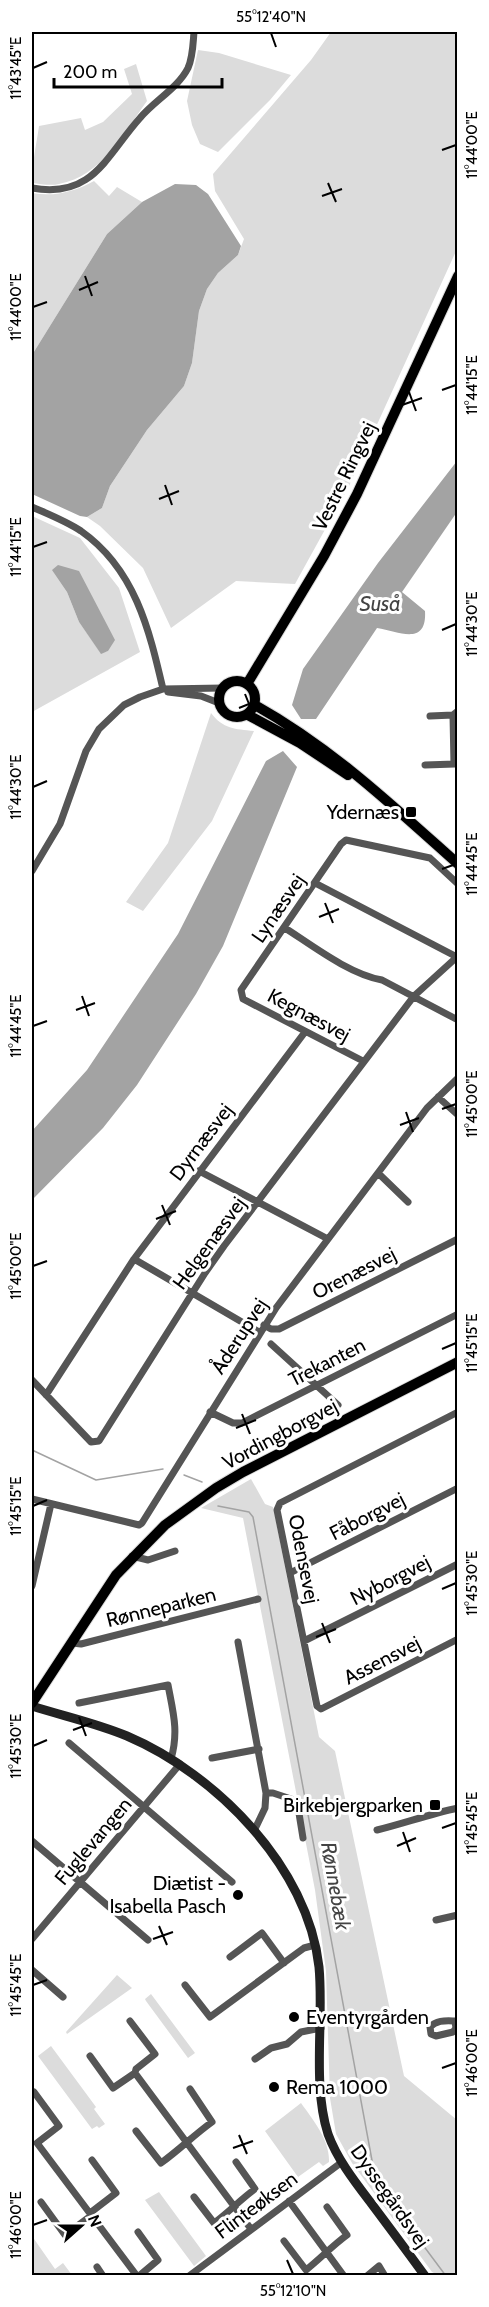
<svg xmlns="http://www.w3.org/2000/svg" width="489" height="2307" viewBox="0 0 489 2307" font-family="Cabin,sans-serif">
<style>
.green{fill:#dcdcdc;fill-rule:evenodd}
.water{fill:#a3a3a3}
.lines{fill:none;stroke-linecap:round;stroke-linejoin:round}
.stream{stroke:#a3a3a3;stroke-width:1.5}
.primary-casing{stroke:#dbdbdb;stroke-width:12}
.street{stroke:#555;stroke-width:7}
.secondary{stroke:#222;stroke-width:9}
.primary{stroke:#000;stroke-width:10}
.ticks{fill:none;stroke:#000;stroke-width:2}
.poi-dot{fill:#000;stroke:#fff;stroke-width:2}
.labels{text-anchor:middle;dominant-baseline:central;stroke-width:6;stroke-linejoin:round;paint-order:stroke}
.street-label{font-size:20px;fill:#000;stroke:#fff}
.poi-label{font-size:20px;fill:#000;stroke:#fff;text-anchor:end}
.water-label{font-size:21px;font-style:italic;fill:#444;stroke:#fff}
.neatline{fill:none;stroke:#000;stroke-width:2}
.ticks-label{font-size:15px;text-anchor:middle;fill:#000}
</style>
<rect width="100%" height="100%" fill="#fff"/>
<!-- green -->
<path class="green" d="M331,32H457V249L349,486L295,584L236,581L171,628L143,568L100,526L87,517L102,508L110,486L147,430L184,386L192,363L199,311L207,289L218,273L238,255L244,239L215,191L213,174L311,60Z
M198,50L219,53L291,75L270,100L218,152L200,144L192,125L187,101Z
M136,64L147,101C123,134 102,176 59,184C51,186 40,184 32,183C32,163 36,147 39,126L81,118L85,130L103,122L132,94L124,69Z
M94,181L109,196L117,187L142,202L107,234L32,355V193C54,197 74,192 94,181Z
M32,516L80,538L119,588L140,652L32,712ZM52,570L108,651L101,653L79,622L67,592Z
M211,713C223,729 235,729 254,731L212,821L143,911L126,902L168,843Z
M251,1479L265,1504L273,1507L319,1737L335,1751L404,2076L457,2120V2275H438L432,2272L352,2163L336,2134L330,2098L326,1971L315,1890L243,1518L201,1508Z
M117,1975L132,1988L67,2034L66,2032Z
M151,1994L195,2053L188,2058L146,2001L145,1999Z
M51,2046L96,2107L94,2109L105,2124L99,2128L97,2126L92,2129L38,2056Z
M301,2103C313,2120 330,2140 329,2162L323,2166L319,2162L298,2177L265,2131Z
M159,2192L206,2256L194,2266L145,2200Z
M32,2236L55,2269L63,2263L72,2275H32Z"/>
<!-- water -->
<path class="water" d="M175,184L196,185L208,194L241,246L238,255L218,273L207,289L199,311L192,363L184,386L147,430L110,486L102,508L87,517L80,516L32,494V355L107,234L142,202Z
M457,461V512L402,592L425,611C427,646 400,632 377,628L316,719H301L292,705L303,669L378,563Z
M58,565L79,571L115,640L108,651L101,654L79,622L67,592L52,570Z
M283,751L297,767L223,946L196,994L137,1085L103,1128L32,1200V1131L87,1070L178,934L266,761Z"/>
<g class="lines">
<!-- stream -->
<path class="stream" d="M32,1450L96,1480L163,1469
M184,1475L202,1482
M218,1506L249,1512L253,1517L376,2182L446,2276"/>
<defs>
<path id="primary" d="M219 699a18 18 0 1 1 36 0a18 18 0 1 1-36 0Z
M247,684L324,556L357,494L458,276
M255,705C332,748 393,806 458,864
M248,715L300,743L348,775
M32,1703L116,1575L165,1525L216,1488L243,1472L458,1362"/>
</defs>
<!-- primary casing -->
<use href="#primary" class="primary-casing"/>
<!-- street -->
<path class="street" d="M32,188C93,199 106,156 140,118C154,101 178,88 188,68C193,57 193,43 194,32
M32,507C48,514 66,521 81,531C135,569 149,629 163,689
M168,692L201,696L219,703
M430,716L453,715
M454,764L453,715L458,711
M425,765L455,764
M32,871L60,824L86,751L99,729L124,705L140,697L163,689L223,688
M315,883L457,957
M285,928C313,946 349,974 382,980L458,1020
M363,1061L243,999L241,990L341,844L346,840L430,858L458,884
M438,1097L458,1115
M199,1171L328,1239
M378,1173L408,1202
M134,1259L259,1332
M264,1325L271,1329H279L458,1239
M271,1344L338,1405
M32,1380L91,1442L99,1441L205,1273L224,1246L414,996L458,956
M46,1395L134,1259L305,1032
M210,1412L233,1423H242L458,1314
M458,1412L280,1503L277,1510L317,1706L321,1709L458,1639
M32,1499L139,1525L142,1523L276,1308L427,1108L458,1078
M132,1556L148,1560L175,1551
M290,1573L458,1488
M32,1586L51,1504
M304,1641L458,1564
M238,1642L266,1793L265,1808L254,1831
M72,1643L81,1644L258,1599
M79,1703L168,1685C173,1712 179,1731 171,1759
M69,1743L232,1882
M212,1758L259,1749
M266,1793H273L297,1801L303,1838
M377,1830C405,1823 430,1814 458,1808
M32,1841L148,1940
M436,1920L458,1915
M32,1939L180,1764
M230,1957L262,1933L284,1963
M32,1970L63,1997
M185,1985L210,2017L304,1948L315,1945
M130,2021L155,2054L136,2069L135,2073L251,2229
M455,2022L456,2028L453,2032L436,2036L431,2034L430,2027C437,2019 448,2021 458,2021
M90,2056L113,2088L135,2073
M255,2059L271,2048L287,2044L301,2032L321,2028
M34,2092L59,2126L37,2143L137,2276
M136,2131L161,2163C179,2150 194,2135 212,2122L190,2089
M194,2197L214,2223C229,2212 240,2200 255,2189L236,2162
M289,2201L344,2276
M41,2202L65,2235L92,2215
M90,2213L116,2193L92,2160
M138,2232L158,2260L139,2276
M284,2241L306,2270C321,2258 332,2246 347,2235L327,2207
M97,2267L103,2276
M189,2276L342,2162
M367,2276L379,2266L385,2276"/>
<!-- secondary -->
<path class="secondary" d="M32,1706C63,1716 96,1723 127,1736C216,1774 308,1867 319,1967C324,2020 312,2084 328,2134C337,2159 355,2182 371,2203C389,2227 407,2251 425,2276"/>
<!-- primary -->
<use href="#primary" class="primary"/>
</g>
<!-- ticks -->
<path class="ticks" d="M271,33L276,47M33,68L47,62M442,150L456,145M328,183L336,202M322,196L342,189M85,276L92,296M79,290L98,282M33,307L47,302M442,390L456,385M409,392L416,411M402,405L422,398M165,485L172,505M159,499L179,491M33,547L47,542M442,630L456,624M245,694L253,714M239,708L259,700M33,787L47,781M442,869L456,864M325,903L333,923M319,917L339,909M82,996L89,1016M76,1010L95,1003M33,1026L47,1021M442,1109L456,1104M406,1112L413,1132M400,1125L419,1118M162,1205L170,1225M156,1219L176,1211M33,1266L47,1261M442,1349L456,1343M242,1414L250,1434M236,1428L256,1420M33,1506L47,1500M442,1589L456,1583M322,1623L330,1643M316,1637L336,1629M79,1717L86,1736M73,1730L92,1723M33,1746L47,1740M442,1828L456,1823M403,1832L410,1852M397,1846L416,1838M159,1926L167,1945M153,1939L173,1932M33,1985L47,1980M442,2068L456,2063M239,2135L247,2154M233,2148L253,2141M33,2225L47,2220M287,2260L293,2274"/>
<!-- markers -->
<g class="poi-dot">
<rect x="405" y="806" width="12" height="12" rx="3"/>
<rect x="429" y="1799" width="12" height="12" rx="3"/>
<circle cx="238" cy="1895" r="6"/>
<circle cx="294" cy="2017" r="6"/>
<circle cx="274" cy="2087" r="6"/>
</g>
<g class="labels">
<!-- street labels -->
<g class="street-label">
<text transform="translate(344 476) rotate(-64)">Vestre Ringvej</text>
<text transform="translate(278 908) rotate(-56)">Lynæsvej</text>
<text transform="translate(309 1015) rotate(28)">Kegnæsvej</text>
<text transform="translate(201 1142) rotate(-53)">Dyrnæsvej</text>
<text transform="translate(209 1243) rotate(-54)">Helgenæsvej</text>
<text transform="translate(354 1273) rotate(-27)">Orenæsvej</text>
<text transform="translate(239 1336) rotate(-57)">Åderupvej</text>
<text transform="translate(327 1362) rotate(-27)">Trekanten</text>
<text transform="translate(280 1434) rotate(-28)">Vordingborgvej</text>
<text transform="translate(367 1516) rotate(-27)">Fåborgvej</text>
<text transform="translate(304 1559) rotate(79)">Odensevej</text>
<text transform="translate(390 1580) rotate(-27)">Nyborgvej</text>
<text transform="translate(161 1607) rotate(-14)">Rønneparken</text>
<text transform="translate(382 1660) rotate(-27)">Assensvej</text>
<text transform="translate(93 1841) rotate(-50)">Fuglevangen</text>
<text transform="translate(390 2196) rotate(55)">Dyssegårdsvej</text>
<text transform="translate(256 2205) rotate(-37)">Flinteøksen</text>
</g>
<!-- poi labels -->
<g class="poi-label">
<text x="399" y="812">Ydernæs</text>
<text x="423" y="1805">Birkebjergparken</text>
<text x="226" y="1883">Diætist -<tspan x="226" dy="23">Isabella Pasch</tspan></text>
<text x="306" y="2017" text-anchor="start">Eventyrgården</text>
<text x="286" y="2087" text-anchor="start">Rema 1000</text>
</g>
<!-- water labels -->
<g class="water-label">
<text x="380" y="603">Suså</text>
<text transform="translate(336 1886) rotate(80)">Rønnebæk</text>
</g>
</g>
<!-- border -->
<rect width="489" height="2307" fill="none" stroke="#ffffff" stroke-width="66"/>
<!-- north arrow -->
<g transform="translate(81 2226) rotate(69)" stroke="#ffffff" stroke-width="4.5" paint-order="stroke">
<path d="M0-4.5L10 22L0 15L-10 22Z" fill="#000000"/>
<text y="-9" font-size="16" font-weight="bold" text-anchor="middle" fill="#000000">N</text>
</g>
<!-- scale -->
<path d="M54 78v9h168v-9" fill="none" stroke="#000000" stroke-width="3"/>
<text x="63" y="78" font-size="18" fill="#000000" stroke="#ffffff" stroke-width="4.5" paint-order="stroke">200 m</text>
<rect x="33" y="33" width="423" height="2241" class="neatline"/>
<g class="ticks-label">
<text x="271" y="22">55°12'40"N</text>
<text transform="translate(16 68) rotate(-90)" y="5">11°43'45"E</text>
<text transform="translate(472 145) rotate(-90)" y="5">11°44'00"E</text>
<text transform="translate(16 307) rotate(-90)" y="5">11°44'00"E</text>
<text transform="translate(472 385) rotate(-90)" y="5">11°44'15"E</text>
<text transform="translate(16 547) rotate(-90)" y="5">11°44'15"E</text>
<text transform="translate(472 624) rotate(-90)" y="5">11°44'30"E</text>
<text transform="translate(16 787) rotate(-90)" y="5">11°44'30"E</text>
<text transform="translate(472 864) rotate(-90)" y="5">11°44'45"E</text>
<text transform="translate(16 1026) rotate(-90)" y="5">11°44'45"E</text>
<text transform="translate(472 1104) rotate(-90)" y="5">11°45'00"E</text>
<text transform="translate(16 1266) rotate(-90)" y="5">11°45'00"E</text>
<text transform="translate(472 1343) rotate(-90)" y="5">11°45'15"E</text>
<text transform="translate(16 1506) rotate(-90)" y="5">11°45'15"E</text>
<text transform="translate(472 1583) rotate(-90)" y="5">11°45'30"E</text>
<text transform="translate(16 1746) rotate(-90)" y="5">11°45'30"E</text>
<text transform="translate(472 1823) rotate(-90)" y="5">11°45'45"E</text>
<text transform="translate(16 1985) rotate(-90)" y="5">11°45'45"E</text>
<text transform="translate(472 2063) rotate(-90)" y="5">11°46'00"E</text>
<text transform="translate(16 2225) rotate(-90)" y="5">11°46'00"E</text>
<text x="293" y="2296">55°12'10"N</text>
</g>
</svg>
